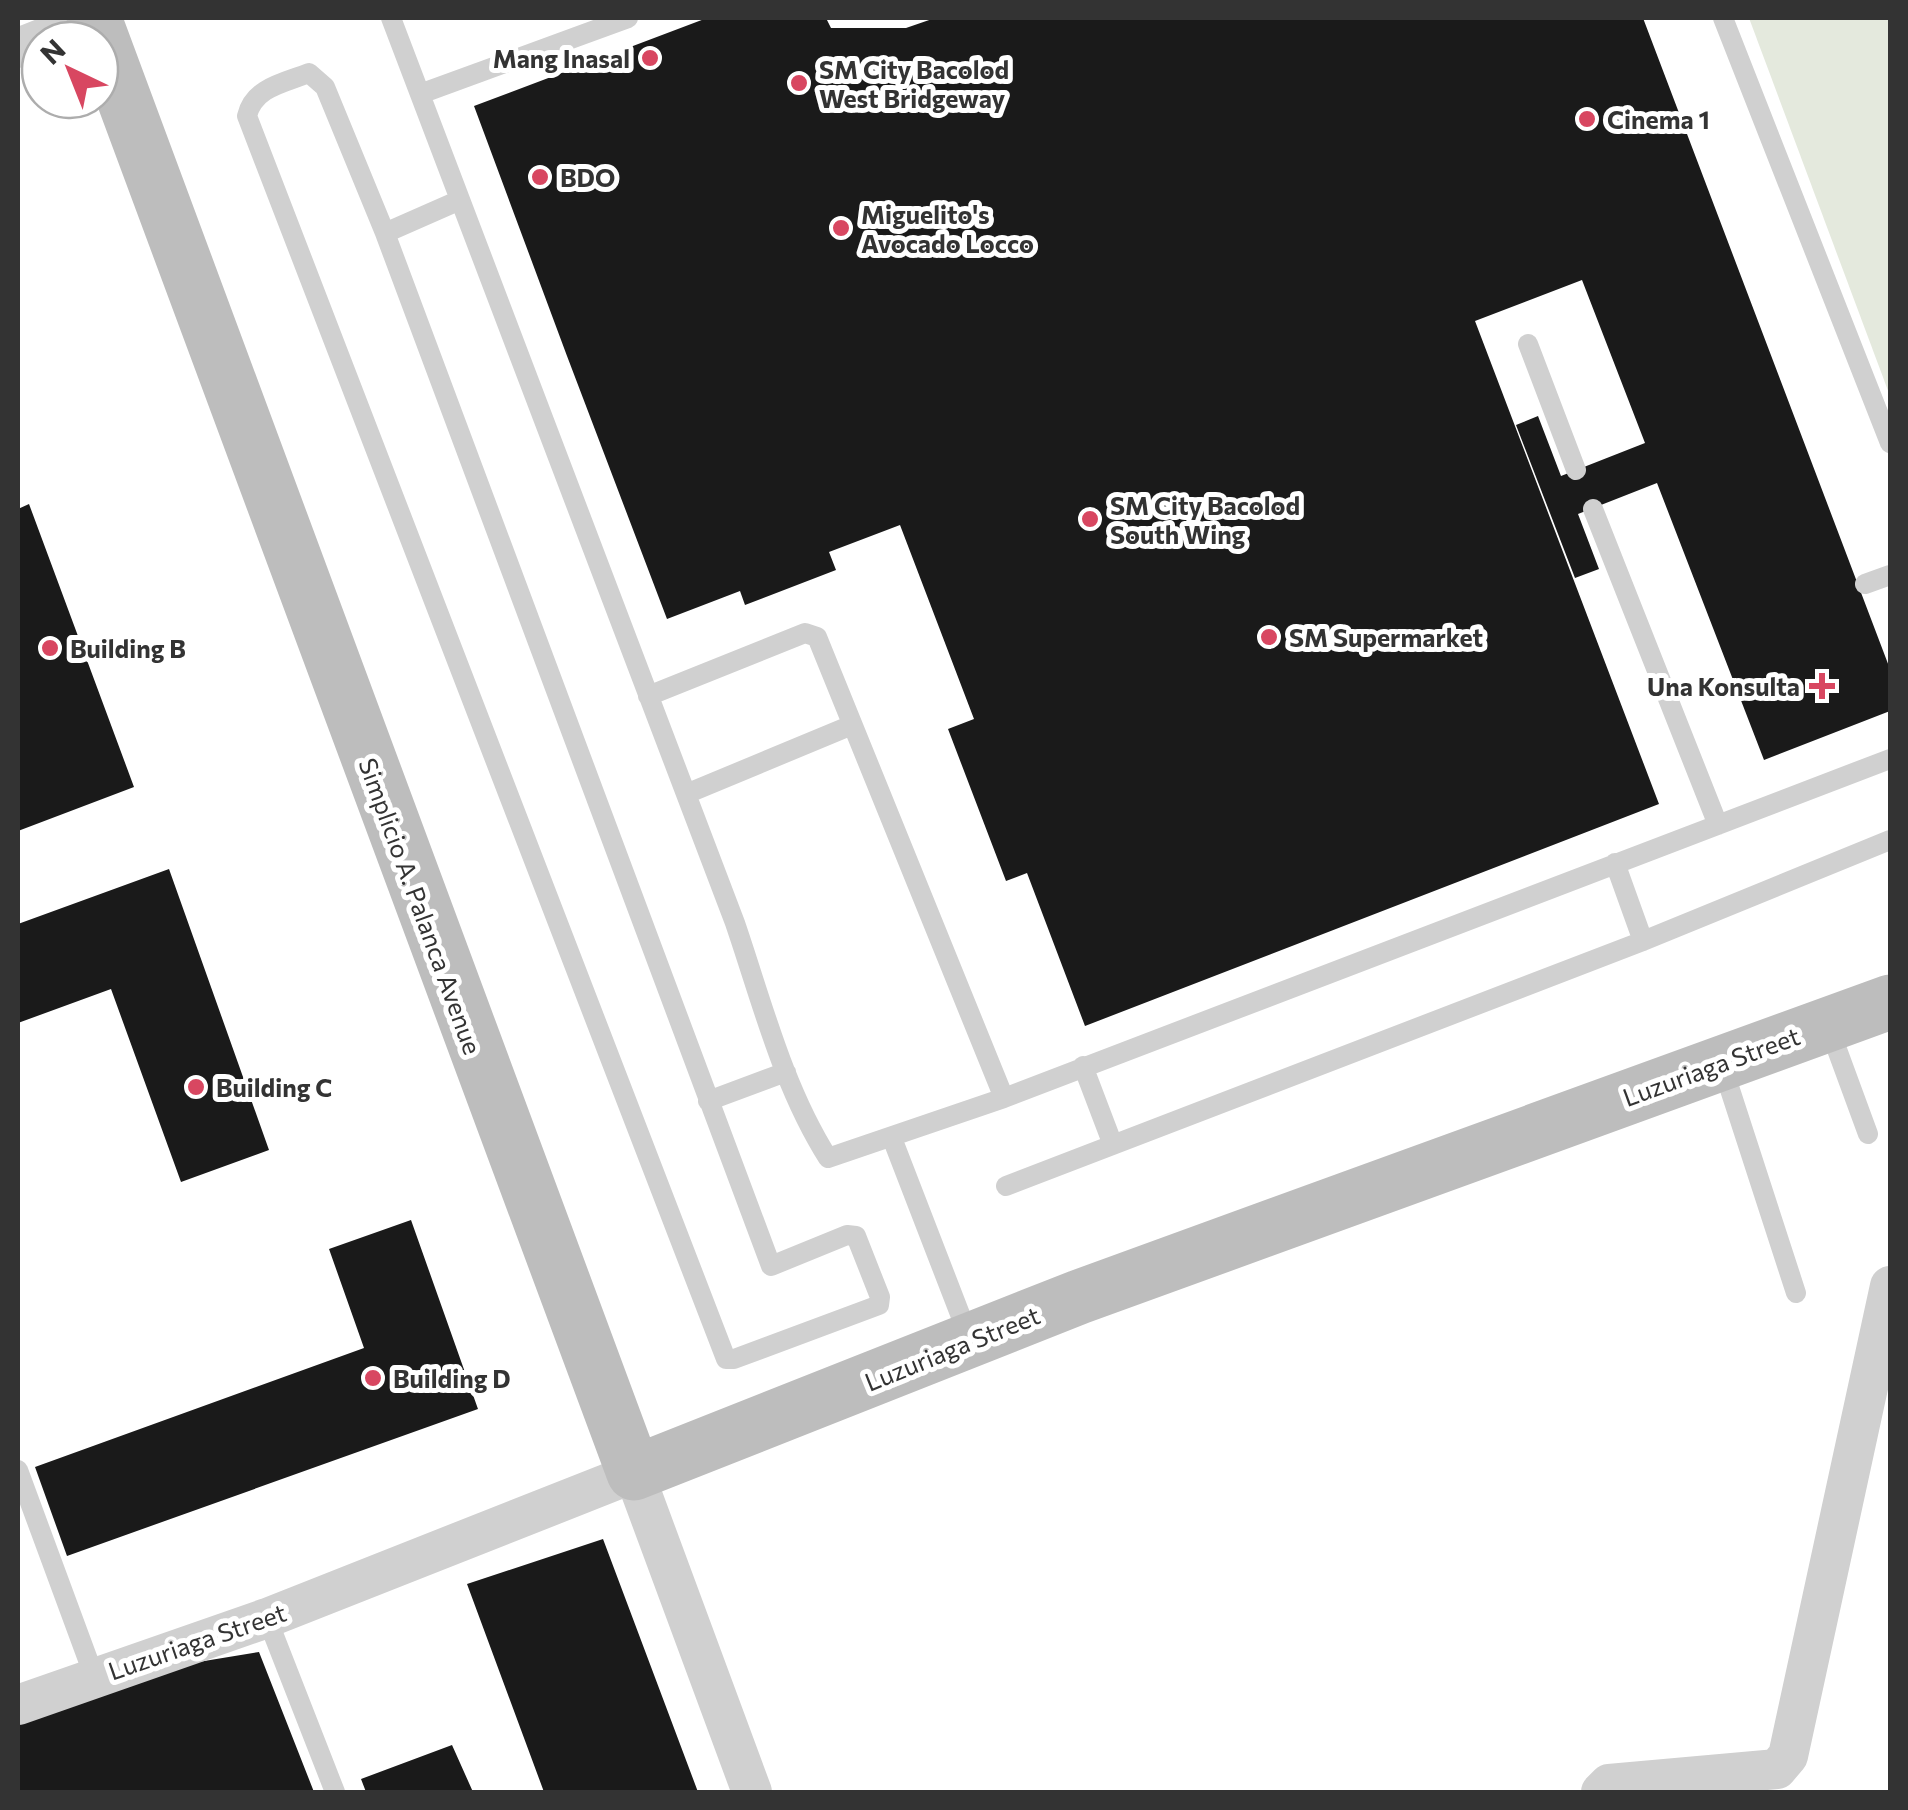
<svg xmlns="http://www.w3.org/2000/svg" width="1908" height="1810" viewBox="0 0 1908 1810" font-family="Commissioner,sans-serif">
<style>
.green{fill:#e4e9dd}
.building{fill:#1a1a1a}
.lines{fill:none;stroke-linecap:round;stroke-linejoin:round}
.lane{stroke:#d0d0d0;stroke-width:20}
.street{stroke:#d0d0d0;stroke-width:40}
.secondary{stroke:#bdbdbd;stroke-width:55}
.poi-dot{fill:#d84761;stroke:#fff;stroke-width:4}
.labels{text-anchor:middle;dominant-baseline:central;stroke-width:10;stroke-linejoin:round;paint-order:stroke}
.poi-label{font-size:25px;font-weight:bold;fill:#333;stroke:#fff;text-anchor:start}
.street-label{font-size:25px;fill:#333;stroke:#fff}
</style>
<rect width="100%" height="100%" fill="#fff"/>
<!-- green -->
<path class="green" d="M1749,18H1890V396Z"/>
<!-- building -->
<path class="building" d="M707,18H826L831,28H906L935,18H1643L1890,669V711L1764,760L1657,483L1578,514L1599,569L1575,578L1516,425L1538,416L1561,476L1645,443L1582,280L1475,321L1659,804L1085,1026L1027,873L1006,881L948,729L974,719L900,525L829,552L836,570L745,605L740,591L667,619L567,356L474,106Z
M29,504L134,787L18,831V509Z
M169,869L269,1150L181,1182L111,989L18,1023V924Z
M411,1220L478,1409L67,1556L35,1467L364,1348L329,1249Z
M603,1539L698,1792H544L467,1584Z
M259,1652L314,1792H18V1722L107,1677Z
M452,1745L473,1792H366L361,1779Z"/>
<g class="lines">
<!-- lane -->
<path class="lane" d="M391,18L735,923C762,1002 783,1087 828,1158L1004,1098L1890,759
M1723,18L1890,443
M309,73L325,87L385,233L771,1266L847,1235L856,1236L880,1297L879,1305L734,1359H726L247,116C254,87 284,83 309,73Z
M420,94L628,18
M385,233L460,200
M1528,344L1576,470
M1593,509L1718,825
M1865,584L1890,575
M648,696L805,633L817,637L1004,1098
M686,794L852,725
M1615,863L1643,941
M1828,1025L1868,1134
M1722,1065L1796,1293
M1083,1066L1113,1145
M708,1101L786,1072
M892,1138L970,1340
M1006,1186L1643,941L1890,840
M18,1470L94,1676
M267,1618L335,1792"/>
<!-- street -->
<path class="street" d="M18,48L94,18
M18,1705L267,1618L634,1473L752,1792
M1601,1792L1609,1784L1777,1769L1788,1756L1890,1286"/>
<!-- secondary -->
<path class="secondary" d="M94,18L634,1473L1079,1297L1890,1002"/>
</g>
<!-- markers -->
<g class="poi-dot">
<circle cx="650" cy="58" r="10"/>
<circle cx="799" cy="83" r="10"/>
<circle cx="1587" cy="119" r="10"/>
<circle cx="540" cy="177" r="10"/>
<circle cx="841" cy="228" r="10"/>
<circle cx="1090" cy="519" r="10"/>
<circle cx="1269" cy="637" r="10"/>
<circle cx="50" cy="648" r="10"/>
<path d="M1817 671h10v10h10v10h-10v10h-10v-10h-10v-10h10z"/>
<circle cx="196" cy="1087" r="10"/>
<circle cx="373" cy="1378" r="10"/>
</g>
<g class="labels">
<!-- poi labels -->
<g class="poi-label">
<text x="630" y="58" text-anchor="end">Mang Inasal</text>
<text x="819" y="69">SM City Bacolod<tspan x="819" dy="29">West Bridgeway</tspan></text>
<text x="1607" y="119">Cinema 1</text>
<text x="560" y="177">BDO</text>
<text x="861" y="214">Miguelito's<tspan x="861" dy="29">Avocado Locco</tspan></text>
<text x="1110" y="505">SM City Bacolod<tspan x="1110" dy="29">South Wing</tspan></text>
<text x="1289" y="637">SM Supermarket</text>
<text x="70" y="648">Building B</text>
<text x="1800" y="686" text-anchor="end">Una Konsulta</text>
<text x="216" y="1087">Building C</text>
<text x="393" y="1378">Building D</text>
</g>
<!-- street labels -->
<g class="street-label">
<text transform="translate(421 906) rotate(70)">Simplicio A. Palanca Avenue</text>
<text transform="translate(1711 1066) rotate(-20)">Luzuriaga Street</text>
<text transform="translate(952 1348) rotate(-22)">Luzuriaga Street</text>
<text transform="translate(197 1641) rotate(-19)">Luzuriaga Street</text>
</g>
</g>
<!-- border -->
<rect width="1908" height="1810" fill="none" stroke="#333333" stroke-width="40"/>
<!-- north arrow -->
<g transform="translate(70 70) rotate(317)"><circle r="48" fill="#ffffff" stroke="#adadad" stroke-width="2.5"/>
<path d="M0-8L18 38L0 25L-18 38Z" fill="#d84761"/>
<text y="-15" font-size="28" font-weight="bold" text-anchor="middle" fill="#333333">N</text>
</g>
</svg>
